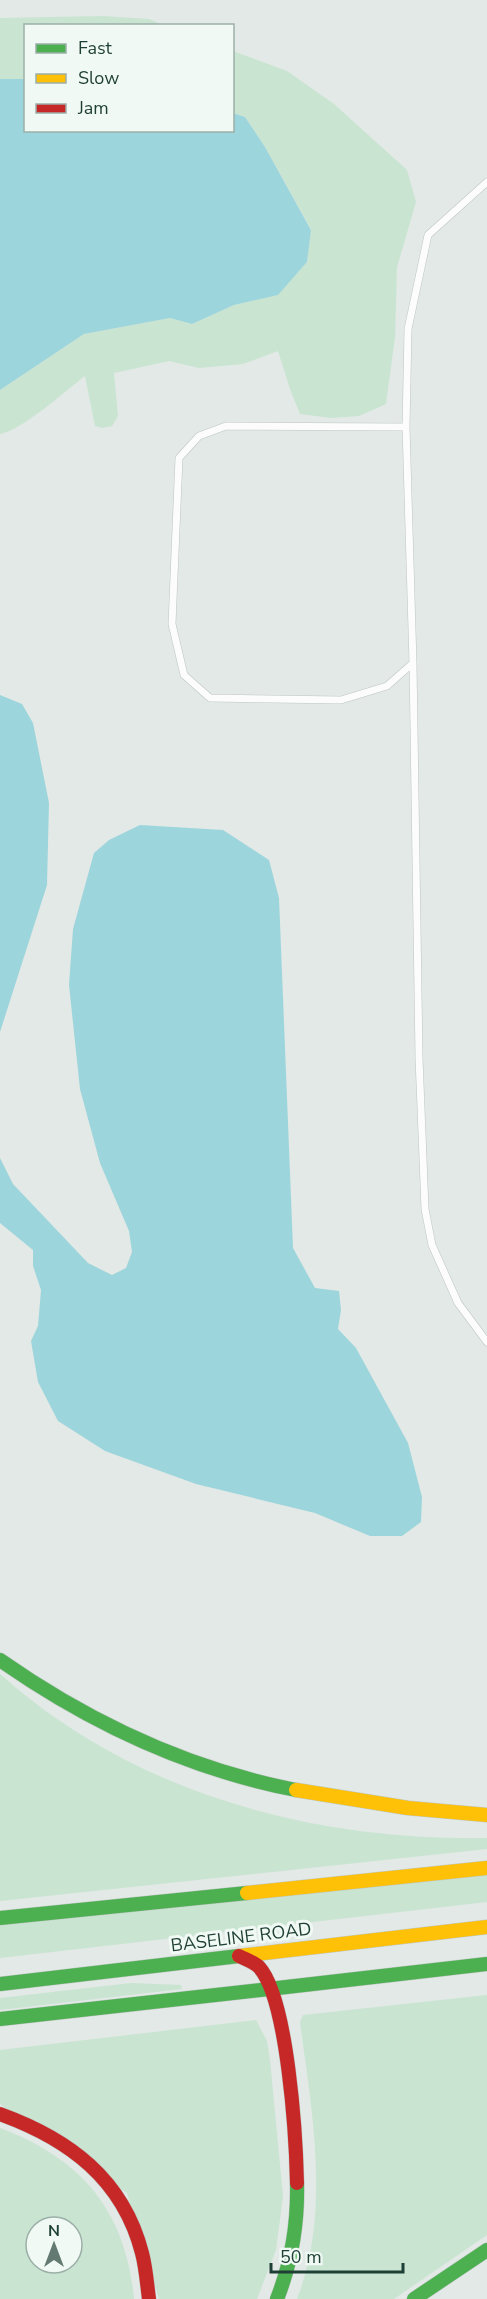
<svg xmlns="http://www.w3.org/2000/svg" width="487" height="2299" viewBox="0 0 487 2299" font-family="'Nunito Sans',sans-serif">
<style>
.green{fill:#c9e4d1;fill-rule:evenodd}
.water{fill:#9dd5dc}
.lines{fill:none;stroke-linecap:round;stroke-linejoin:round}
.lane-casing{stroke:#bfc6c3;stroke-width:8}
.fast-casing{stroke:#bec7c3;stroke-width:15}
.slow-casing{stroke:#bec7c3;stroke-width:15}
.jam-casing{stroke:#bec7c3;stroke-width:15}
.lane{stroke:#fbfcfb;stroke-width:7}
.fast{stroke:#4caf50;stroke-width:14}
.slow{stroke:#ffc107;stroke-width:14}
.jam{stroke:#c62828;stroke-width:14}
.labels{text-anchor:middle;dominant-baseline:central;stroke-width:6;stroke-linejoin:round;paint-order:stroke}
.street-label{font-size:18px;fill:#1e3f35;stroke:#f0f9f4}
</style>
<rect width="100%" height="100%" fill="#e2e9e6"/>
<!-- green -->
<path class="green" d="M103,16L149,19L163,25L26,26L25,79H0V18Z
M233,51L287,71L334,104L407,170L416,202L397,267L395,337L386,404L359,416L332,418L300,414L290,389L278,351L243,364L199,368L169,361L114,373L118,416L112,426L102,428L95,426L85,376C65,391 23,430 0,434V390L84,334L170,318L192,324L234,305L277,295L307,262L311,229L265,147L245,117L233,113Z
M0,1674C133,1793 311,1841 487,1838V1849L0,1901Z
M487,1871V1902L0,1958V1924Z
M131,1983L181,1985L182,1989L0,2010V1998Z
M487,1995V2235L394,2299H297C331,2211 312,2113 300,2022L303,2015Z
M256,2020L267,2041L270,2060L283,2196L276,2250L257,2299H159L127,2193L0,2104V2050Z
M0,2128C82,2159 126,2211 134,2299H0ZM36,2227H72V2263H36Z"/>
<!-- water -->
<path class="water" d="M0,79H25L26,130H232L233,113L245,117L265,147L311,230L307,262L278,295L234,305L192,324L170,318L84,334L0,390Z
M0,695L22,704L33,723L49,803L47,885L0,1032Z
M140,825L223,830L269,860L279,898L293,1248L315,1288L339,1291L341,1310L338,1329L356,1348L408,1443L422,1497L421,1522L402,1536H370L315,1513L196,1484L105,1451L58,1421L38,1382L31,1341L38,1326L41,1290L33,1266V1250L0,1223V1158L13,1184L88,1263L112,1275L126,1268L132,1252L129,1231L100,1163L80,1089L69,985L73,929L94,853L109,840Z"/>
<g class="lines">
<defs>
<path id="lane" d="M406,427L226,426L199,436L179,458L172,624L184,675L210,698L341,700L387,686L413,663L406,427L408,329L428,235L487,182
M413,663L419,1058L425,1209L432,1245L458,1303L487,1342"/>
<path id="fast" d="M0,1660C90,1723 188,1769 296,1790
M0,1918L247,1893
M0,1984L239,1956
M269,1989L487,1964
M0,2019L269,1989
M277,2299C292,2261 298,2224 297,2183
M414,2299L487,2250"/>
<path id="slow" d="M296,1790L408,1808L487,1815
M247,1893L487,1868
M239,1956L487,1927"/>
<path id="jam" d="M239,1956C245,1959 254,1962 259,1967C288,1999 296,2138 297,2183
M0,2114C69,2139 123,2179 142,2253C146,2268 147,2284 149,2299"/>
</defs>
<!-- lane casing -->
<use href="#lane" class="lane-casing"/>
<!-- fast casing -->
<use href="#fast" class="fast-casing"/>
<!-- slow casing -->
<use href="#slow" class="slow-casing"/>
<!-- jam casing -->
<use href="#jam" class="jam-casing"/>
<!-- lane -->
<use href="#lane" class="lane"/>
<!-- fast -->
<use href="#fast" class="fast"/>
<!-- slow -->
<use href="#slow" class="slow"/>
<!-- jam -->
<use href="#jam" class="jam"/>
</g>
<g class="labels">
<!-- street labels -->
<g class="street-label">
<text transform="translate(241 1937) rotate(-7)">BASELINE ROAD</text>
</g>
</g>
<!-- legend -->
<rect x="24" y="24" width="210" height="108" fill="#f0f9f4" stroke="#9cafa8" stroke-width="1.5"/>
<rect x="36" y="44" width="30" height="9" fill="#4caf50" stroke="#9cafa8" stroke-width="1.5"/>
<text x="78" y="54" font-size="18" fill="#1e3f35">Fast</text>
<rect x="36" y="74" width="30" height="9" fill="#ffc107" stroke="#9cafa8" stroke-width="1.5"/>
<text x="78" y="84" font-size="18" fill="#1e3f35">Slow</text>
<rect x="36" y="104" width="30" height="9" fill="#c62828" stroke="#9cafa8" stroke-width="1.5"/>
<text x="78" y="114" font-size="18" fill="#1e3f35">Jam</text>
<!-- north arrow -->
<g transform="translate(54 2245)"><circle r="28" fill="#f0f9f4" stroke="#9cafa8" stroke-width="1.5"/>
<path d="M0-4.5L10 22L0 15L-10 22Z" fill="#637a73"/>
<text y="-9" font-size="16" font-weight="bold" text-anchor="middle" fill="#1e3f35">N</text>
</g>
<!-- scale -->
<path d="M271 2263v9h132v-9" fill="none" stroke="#1e3f35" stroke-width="3"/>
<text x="280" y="2263" font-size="18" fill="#1e3f35" stroke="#f0f9f4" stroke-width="4.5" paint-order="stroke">50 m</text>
</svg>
